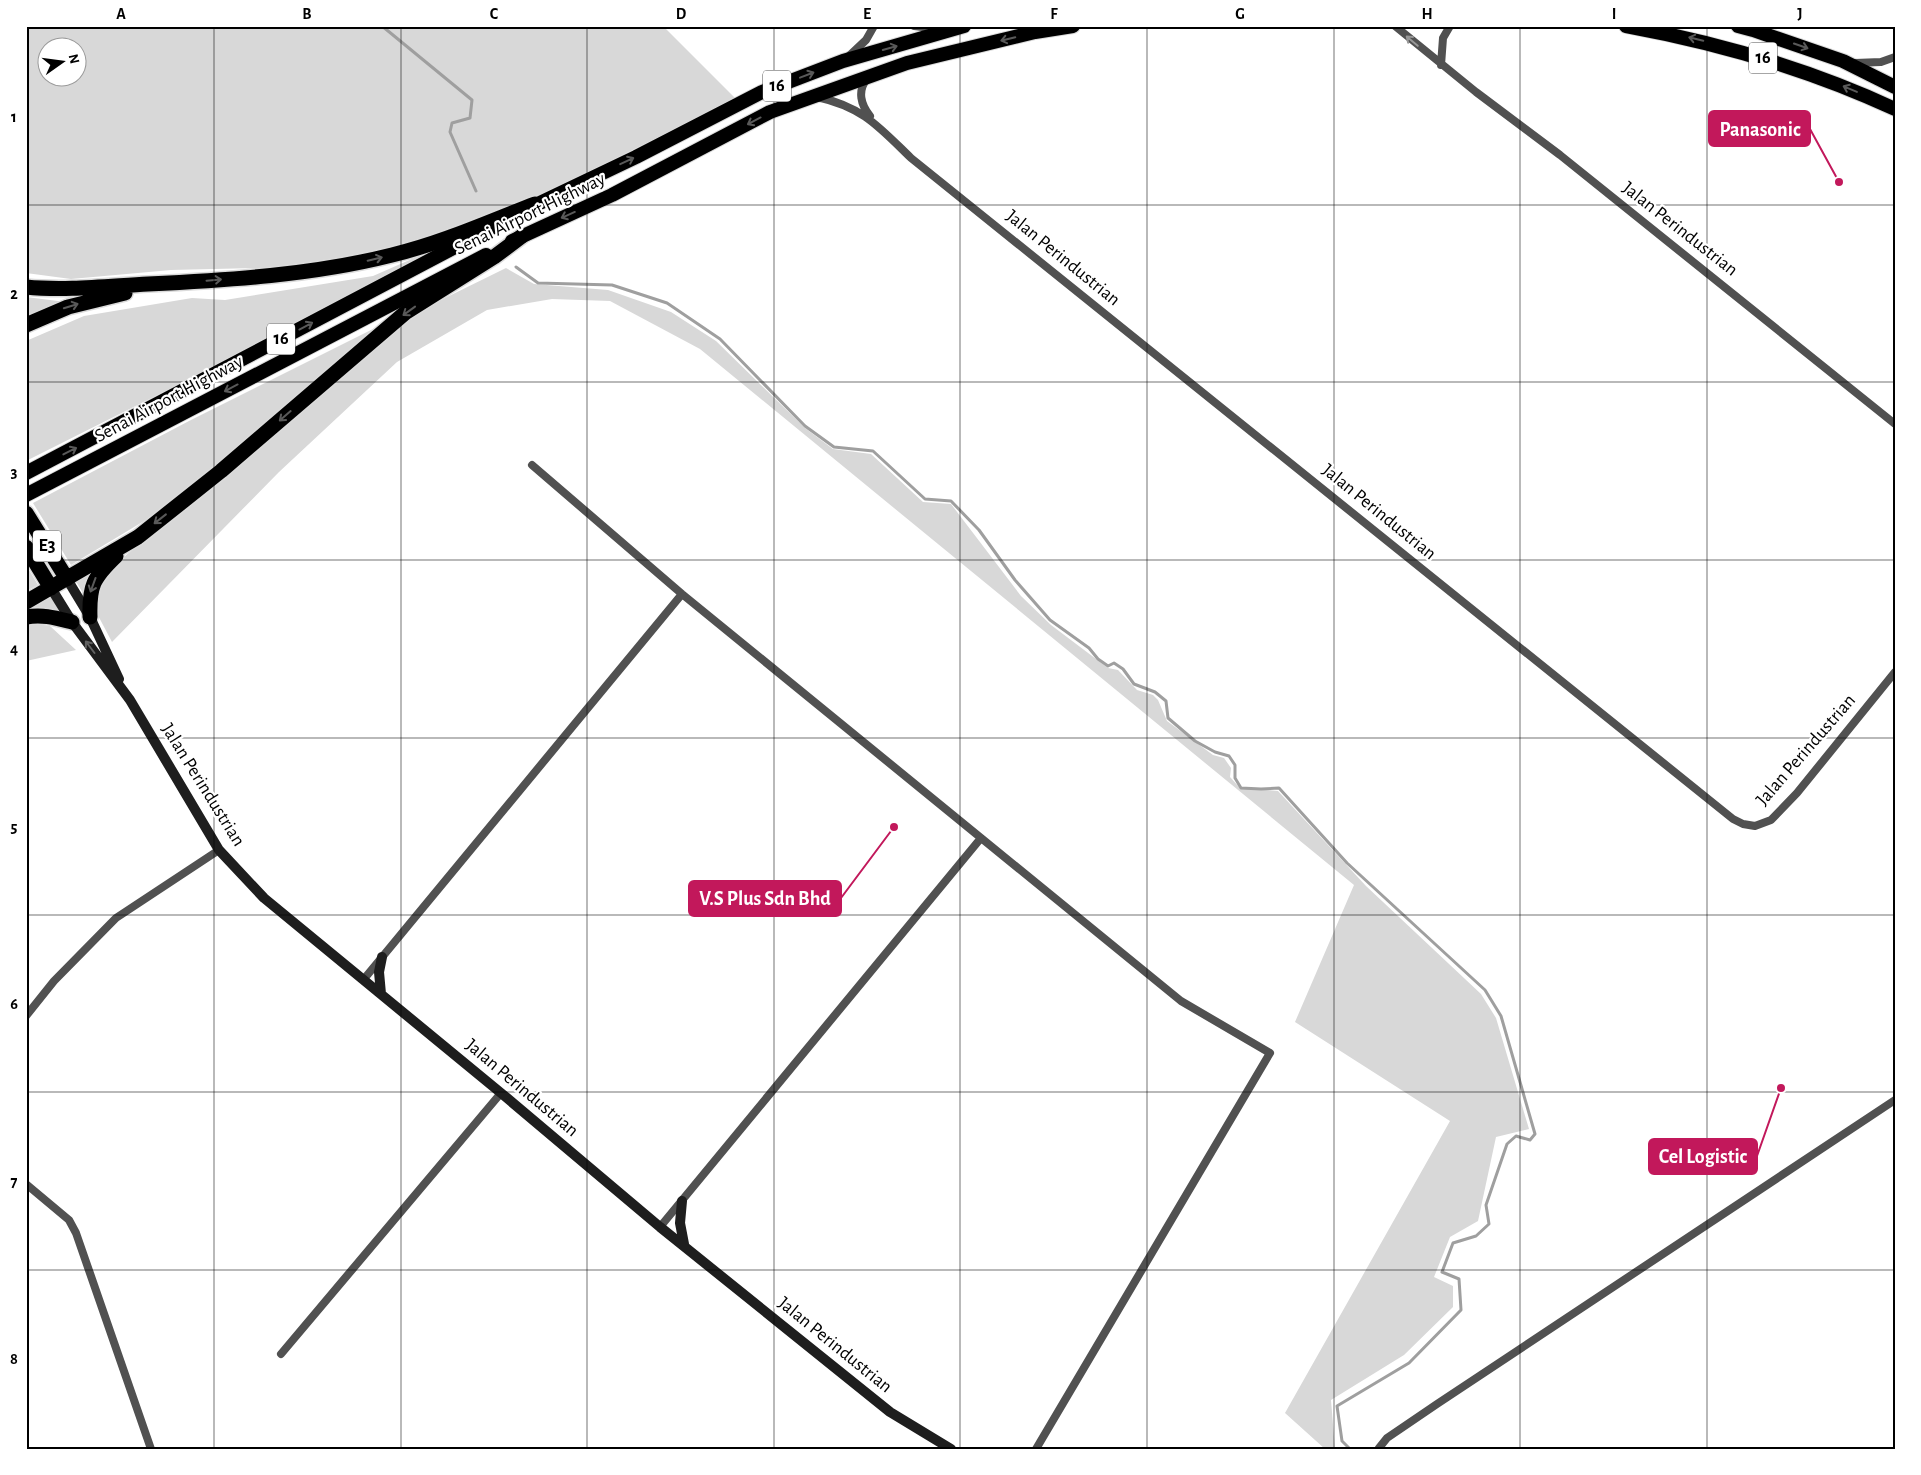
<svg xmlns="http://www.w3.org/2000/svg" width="1921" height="1475" viewBox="0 0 1921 1475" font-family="'Alegreya Sans',sans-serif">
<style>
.green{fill:#d8d8d8;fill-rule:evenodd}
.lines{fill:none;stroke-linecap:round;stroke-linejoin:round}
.stream{stroke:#9f9f9f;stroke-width:3}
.trunk-casing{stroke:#dbdbdb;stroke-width:16}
.motorway-casing{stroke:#dbdbdb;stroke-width:18}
.minor{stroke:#515151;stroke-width:8}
.secondary{stroke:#1e1e1e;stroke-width:10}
.trunk{stroke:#000;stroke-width:14}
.motorway{stroke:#000;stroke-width:15}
.oneway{stroke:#595959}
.oneway2{stroke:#979797}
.oneway3{stroke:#626262}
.grid{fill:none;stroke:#000;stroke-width:1;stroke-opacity:0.55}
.labels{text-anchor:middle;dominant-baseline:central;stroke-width:4.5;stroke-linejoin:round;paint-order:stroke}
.shield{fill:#fff;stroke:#4c4c4c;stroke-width:1}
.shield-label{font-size:18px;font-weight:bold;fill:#000}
.street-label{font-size:19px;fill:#000;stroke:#fff}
.leader{fill:none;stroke:#c2185b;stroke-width:2}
.callout-dot{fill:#c2185b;stroke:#fff;stroke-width:2}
.callout{fill:#c2185b;stroke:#c2185b;stroke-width:2}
.callout-label{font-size:20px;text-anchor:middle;font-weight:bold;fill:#fff}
.neatline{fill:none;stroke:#000;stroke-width:2}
.grid-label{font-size:16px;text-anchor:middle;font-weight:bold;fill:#000}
</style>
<rect width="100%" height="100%" fill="#fff"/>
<!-- green -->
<path class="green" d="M26,26H663L736,99L515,208L433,241L305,267L171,270L71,279L26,273ZM48,48H78V78H48Z
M421,255L424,258L420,263L26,461V341L84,316L192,298L225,300L373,276Z
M506,268L534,284L608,290L671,312L716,341L805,428L833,449L871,454L923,502L951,504L1021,596L1051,625L1108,668L1118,670L1137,690L1153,695L1158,700L1167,721L1213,755L1224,758L1231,768L1230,777L1240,788L1278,791L1366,886L1481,994L1496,1018L1529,1129L1496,1137L1478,1221L1450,1237L1434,1277L1453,1286V1307L1404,1355L1331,1400L1335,1449H1325L1285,1413L1450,1121L1295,1022L1354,885L700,349L610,301L552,299L487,310L397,362L279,472L112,642L93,606L106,572L405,321L443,299Z
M26,297L66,302L26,317Z
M391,320L169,506L71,565L33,503L189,421Z
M108,561L86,598L75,580Z
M26,565L38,585L26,591Z
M49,594L63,616C51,609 41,607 26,610V606Z
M32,623L50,626L76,650L26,661V625Z"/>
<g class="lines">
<!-- stream -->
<path class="stream" d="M382,26L472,100L470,118L452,123L450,132L476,191
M516,267L538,283L612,285L667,303L720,339L805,426L834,447L873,451L925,499L951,501L979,530L1015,580L1050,620L1089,648L1098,659L1108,666L1114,663L1123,669L1134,684L1155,692L1166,701L1168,718L1195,741L1215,752L1229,756L1235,765V778L1241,788L1261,789L1279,788L1347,863L1485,990L1501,1016L1535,1134L1530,1140L1516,1136L1507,1144L1486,1205L1489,1224L1476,1236L1453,1243L1442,1272L1459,1279L1461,1310L1409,1363L1337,1406L1342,1441L1350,1449"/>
<defs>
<path id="trunk" d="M1626,26C1719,43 1809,69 1895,109
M1738,26L1753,30L1843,61L1895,87
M525,210L636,157L762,92L843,61L964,26
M512,241L612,195L770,112L907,63L1035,32L1073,26
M26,473L493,227
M26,495L486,255"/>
<path id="motorway" d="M26,287C65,291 109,286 148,284C229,280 313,275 392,255C442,243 488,222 535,204
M26,325L68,307L125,293
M26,513L67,579
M26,547L51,588
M26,602L138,537L221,471L405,313L494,257L522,236
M26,617C43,614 56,618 72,622
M90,617C89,586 93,578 116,556"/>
</defs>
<!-- trunk casing -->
<use href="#trunk" class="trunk-casing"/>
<!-- motorway casing -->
<use href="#motorway" class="motorway-casing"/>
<!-- minor -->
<path class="minor" d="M914,26L941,29
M1395,26L1476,92L1560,155L1895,424
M848,57L866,40L874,26
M1855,63L1881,62L1895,57
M1441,65L1443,38L1450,26
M867,79C857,91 861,105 870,116
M817,97C863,107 879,127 911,158L1733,819L1743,824L1755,826L1771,820L1797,793L1895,672
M532,465L682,594L1181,1001L1270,1053L1036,1449
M364,979L682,594
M26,1016L54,981L116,918L219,850
M26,1184L69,1220L76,1233L151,1449
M660,1227L981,838
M281,1354L501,1093
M1379,1448L1387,1438L1437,1404L1895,1100"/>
<!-- secondary -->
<path class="secondary" d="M67,579L90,617L119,679
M51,588L72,622L130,700L219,850L264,898L501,1093L660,1227L890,1412L951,1449
M381,994L379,972L382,957
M682,1201L680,1223L684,1244"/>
<!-- trunk -->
<use href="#trunk" class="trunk"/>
<!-- motorway -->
<use href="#motorway" class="motorway"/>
</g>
<!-- one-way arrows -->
<defs><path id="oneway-shaft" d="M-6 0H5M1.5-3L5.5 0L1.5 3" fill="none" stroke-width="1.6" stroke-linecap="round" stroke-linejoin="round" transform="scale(1.25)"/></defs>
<g class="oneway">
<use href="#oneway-shaft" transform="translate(1008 39) rotate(166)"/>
<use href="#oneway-shaft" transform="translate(1696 39) rotate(-166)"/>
<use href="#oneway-shaft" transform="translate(1801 46) rotate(19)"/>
<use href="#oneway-shaft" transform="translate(890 48) rotate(-16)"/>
<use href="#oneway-shaft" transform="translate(807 75) rotate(-21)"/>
<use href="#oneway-shaft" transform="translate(1850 89) rotate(-157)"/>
<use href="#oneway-shaft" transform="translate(754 121) rotate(152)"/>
<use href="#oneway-shaft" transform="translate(627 161) rotate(-25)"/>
<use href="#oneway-shaft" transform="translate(568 215) rotate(156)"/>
<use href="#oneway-shaft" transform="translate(375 259) rotate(-13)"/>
<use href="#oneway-shaft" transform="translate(214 280) rotate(-5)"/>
<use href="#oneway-shaft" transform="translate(71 306) rotate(-17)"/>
<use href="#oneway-shaft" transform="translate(409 311) rotate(144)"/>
<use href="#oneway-shaft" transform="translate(306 326) rotate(-28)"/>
<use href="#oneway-shaft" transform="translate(231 388) rotate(152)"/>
<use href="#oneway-shaft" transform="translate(285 416) rotate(139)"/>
<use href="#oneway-shaft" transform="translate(70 451) rotate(-27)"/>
<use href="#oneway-shaft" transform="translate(160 519) rotate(142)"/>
<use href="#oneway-shaft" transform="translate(93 585) rotate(110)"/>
</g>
<use class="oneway2" href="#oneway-shaft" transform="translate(1412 41) rotate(-140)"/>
<use class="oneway3" href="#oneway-shaft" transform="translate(90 647) rotate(-127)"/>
<!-- grid -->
<path class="grid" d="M214,26V1449M401,26V1449M587,26V1449M774,26V1449M960,26V1449M1147,26V1449M1334,26V1449M1520,26V1449M1707,26V1449M26,205H1895M26,382H1895M26,560H1895M26,738H1895M26,915H1895M26,1092H1895M26,1270H1895"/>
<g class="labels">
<!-- shield labels -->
<g class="shield">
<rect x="1749" y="42.5" width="28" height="31" rx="4"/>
<rect x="763" y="70.5" width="28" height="31" rx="4"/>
<rect x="267" y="323.5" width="28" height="31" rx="4"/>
<rect x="33" y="530.5" width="28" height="31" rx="4"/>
</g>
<g class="shield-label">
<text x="1763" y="58">16</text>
<text x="777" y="86">16</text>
<text x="281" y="339">16</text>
<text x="47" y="546">E3</text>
</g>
<!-- street labels -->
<g class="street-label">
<text transform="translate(530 214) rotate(-26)">Senai Airport Highway</text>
<text transform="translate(1680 229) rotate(38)">Jalan Perindustrian</text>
<text transform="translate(1063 258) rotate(39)">Jalan Perindustrian</text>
<text transform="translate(169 399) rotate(-28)">Senai Airport Highway</text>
<text transform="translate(1379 512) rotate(39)">Jalan Perindustrian</text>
<text transform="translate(1806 750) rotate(-49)">Jalan Perindustrian</text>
<text transform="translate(203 785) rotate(58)">Jalan Perindustrian</text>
<text transform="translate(522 1088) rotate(40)">Jalan Perindustrian</text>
<text transform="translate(835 1345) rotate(39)">Jalan Perindustrian</text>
</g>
</g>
<!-- callouts -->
<path class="leader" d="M1839 182L1810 129M894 827L841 898M1781 1088L1757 1156"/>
<g class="callout-dot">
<circle cx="1839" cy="182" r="5"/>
<circle cx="894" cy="827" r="5"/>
<circle cx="1781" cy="1088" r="5"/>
</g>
<g class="callout">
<rect x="1709" y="111" width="101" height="35" rx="5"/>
<rect x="689" y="881" width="152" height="35" rx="5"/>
<rect x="1649" y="1139" width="108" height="35" rx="5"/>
</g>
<g class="callout-label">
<text x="1760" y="136">Panasonic</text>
<text x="765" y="905">V.S Plus Sdn Bhd</text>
<text x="1703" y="1163">Cel Logistic</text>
</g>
<!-- border -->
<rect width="1921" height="1475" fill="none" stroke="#ffffff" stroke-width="55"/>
<!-- north arrow -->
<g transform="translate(62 62) rotate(76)"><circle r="24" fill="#ffffff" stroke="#999999"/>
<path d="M0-4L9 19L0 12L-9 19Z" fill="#000000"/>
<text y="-8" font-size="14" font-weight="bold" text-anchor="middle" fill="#000000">N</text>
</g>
<rect x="28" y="28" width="1866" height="1420" class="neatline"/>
<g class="grid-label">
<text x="121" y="19">A</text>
<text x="307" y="19">B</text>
<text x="494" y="19">C</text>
<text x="681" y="19">D</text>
<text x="867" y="19">E</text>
<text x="1054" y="19">F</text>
<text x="1240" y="19">G</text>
<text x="1427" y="19">H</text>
<text x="1614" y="19">I</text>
<text x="1800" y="19">J</text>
<text x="14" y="122">1</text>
<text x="14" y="299">2</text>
<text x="14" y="477">3</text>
<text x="14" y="654">4</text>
<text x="14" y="832">5</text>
<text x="14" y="1009">6</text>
<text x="14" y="1187">7</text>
<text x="14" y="1364">8</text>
</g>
</svg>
